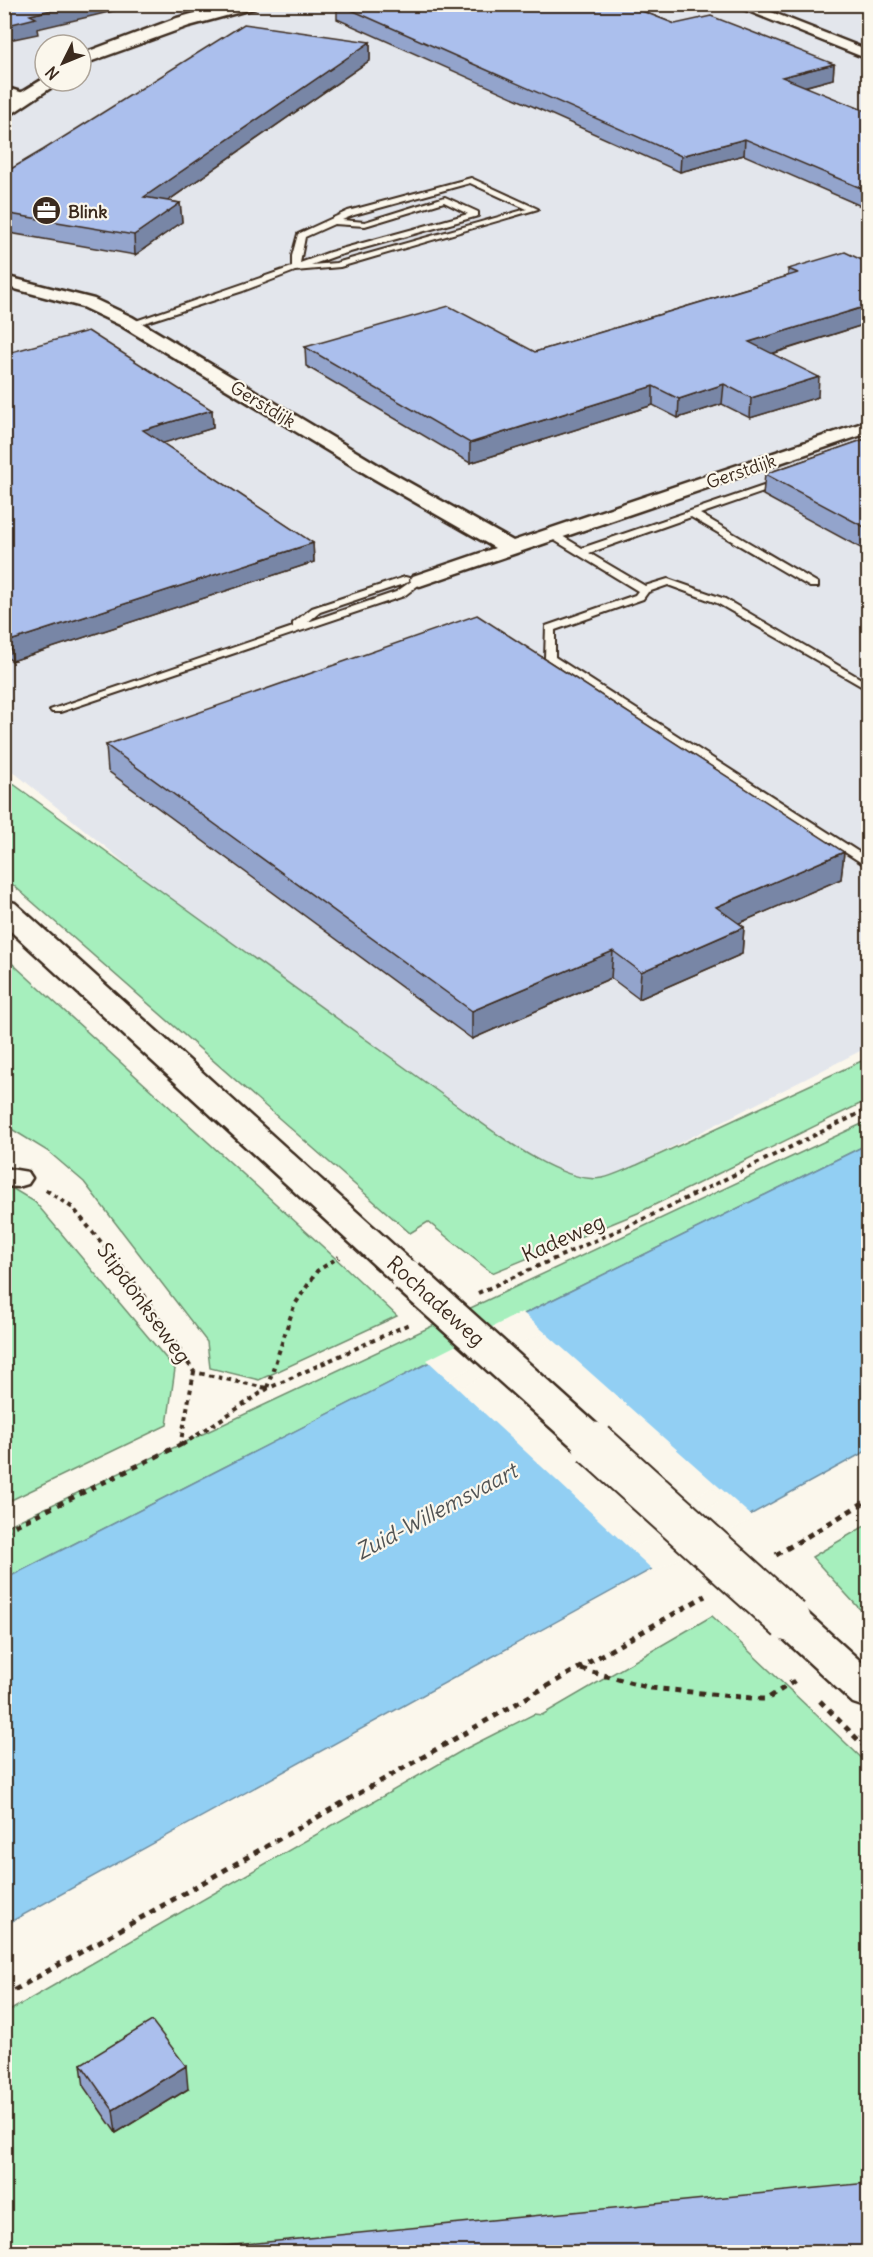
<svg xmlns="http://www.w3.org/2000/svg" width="873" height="2257" viewBox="0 0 873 2257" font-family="Delius,sans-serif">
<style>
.built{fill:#e3e6ec;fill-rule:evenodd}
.green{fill:#a6efbd;stroke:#708c6e;stroke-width:1.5}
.water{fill:#92cff3;stroke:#6f8d9e;stroke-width:1.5;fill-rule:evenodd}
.pier{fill:#fbf7ec;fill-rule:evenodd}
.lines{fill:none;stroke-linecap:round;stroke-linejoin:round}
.lane-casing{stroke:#3b2a1e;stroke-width:4}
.street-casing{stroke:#3b2a1e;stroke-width:5}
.secondary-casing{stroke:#3b2a1e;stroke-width:5}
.path-far1{stroke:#3b2a1e;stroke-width:4;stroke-dasharray:4.5 4.5;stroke-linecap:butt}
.path{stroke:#3b2a1e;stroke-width:5;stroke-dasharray:6 6;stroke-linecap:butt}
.lane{fill:#fbf7ec;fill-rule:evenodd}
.street{fill:#fbf7ec;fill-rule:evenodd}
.secondary{fill:#fbf7ec;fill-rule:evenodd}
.secondary-bridge-far1-casing{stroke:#3b2a1e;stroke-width:38;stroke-linecap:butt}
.secondary-bridge-casing{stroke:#3b2a1e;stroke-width:47;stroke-linecap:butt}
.secondary-bridge-far1{stroke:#fbf7ec;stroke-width:33}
.secondary-bridge{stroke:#fbf7ec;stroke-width:43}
.wall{fill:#93a4cc;stroke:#3b2a1e;stroke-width:1.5}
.shaded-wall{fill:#7886a6;stroke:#3b2a1e;stroke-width:1.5}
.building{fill:#abbfed;stroke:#3b2a1e;stroke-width:1.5}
.labels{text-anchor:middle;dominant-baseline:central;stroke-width:4.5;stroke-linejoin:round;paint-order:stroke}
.far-poi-label{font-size:18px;font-weight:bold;fill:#3b2a1e;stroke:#fbf7ec;text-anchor:start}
.far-street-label{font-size:18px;fill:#3b2a1e;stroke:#fbf7ec}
.street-label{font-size:21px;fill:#3b2a1e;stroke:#fbf7ec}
.water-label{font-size:22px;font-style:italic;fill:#515353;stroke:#fbf7ec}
</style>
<rect width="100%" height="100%" fill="#fbf7ec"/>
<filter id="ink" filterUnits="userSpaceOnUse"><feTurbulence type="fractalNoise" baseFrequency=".0167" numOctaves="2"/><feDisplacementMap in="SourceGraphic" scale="12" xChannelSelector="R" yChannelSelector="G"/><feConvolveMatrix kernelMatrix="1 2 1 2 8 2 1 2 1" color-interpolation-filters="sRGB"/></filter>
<g filter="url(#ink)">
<!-- built -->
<path class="built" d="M4,5H868V1047L550,1209L5,765ZM45,45H81V81H45Z"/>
<!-- green -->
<path class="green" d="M5,778L451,1101C485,1125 560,1186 602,1178C613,1176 626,1169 637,1165L868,1058V1100L638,1213L492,1273L428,1222L410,1233L5,878Z
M4,956L344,1266L397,1316L259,1380L210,1368L207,1342L84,1182L49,1152L5,1125Z
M868,1121V1144L540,1306L5,1579V1527Z
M5,1184L35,1202L175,1369L167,1425L5,1503Z
M868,1524V1618L812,1557Z
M712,1616L868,1764V2210L416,2252H5L4,2014L465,1749L534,1714L542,1715Z"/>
<!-- water -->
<path class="water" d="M868,1144V1450L5,1925V1579L540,1306ZM539,1331L554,1344L461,1390L447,1377ZM714,1484L729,1499L635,1551L619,1536Z"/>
<!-- pier -->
<path class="pier" d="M522,1312L754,1518L655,1572L427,1360ZM539,1334L549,1343L462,1387L452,1378ZM713,1487L725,1498L635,1547L624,1537Z"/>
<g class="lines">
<defs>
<path id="lane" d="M471,178L538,209L340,267L295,271L243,291L134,326L127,324L292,267V256L298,234L348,211ZM470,183L527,209L336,263L311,265L336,256L478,216V212L445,197L365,222L342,220L354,215ZM444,202L468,214L330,252L300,263L305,237L334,224L365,226Z
M781,480L784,481V485L700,514L818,583V587H810L691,517L589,553L645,586L668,579L725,599L868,683V690L717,603L668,585L648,592L643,599L555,630V657L868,858V867L545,658L546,626L635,595L638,591L549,537V533H557L582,548Z
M405,577L409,578V582L320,612L308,622L396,592L416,578L420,577L425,580L404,596L60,712H52L50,710L293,627V623L312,608Z"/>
<path id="street" d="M731,4H751L868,50V59Z
M4,87L30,95L32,98L25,102L4,96Z
M4,276L94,299L132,317L385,469L513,541L868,421V433L420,586L413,584L410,580L413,576L495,548L371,477L120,325L82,307L4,286Z
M4,1168L28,1172L32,1178L28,1184L18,1187L4,1186Z"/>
<path id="secondary" d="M228,4H257L255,8L189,26L81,65V54L177,18Z
M45,78V81H61L10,115L4,116V103Z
M4,900L15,903L419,1268L425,1276L419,1284L407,1288L395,1284L4,925Z
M789,1605L803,1609L868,1668V1708L853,1703L775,1631L769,1620L775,1609Z"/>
</defs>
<!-- lane casing -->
<use href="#lane" class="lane-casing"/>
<!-- street casing -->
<use href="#street" class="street-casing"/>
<!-- secondary casing -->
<use href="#secondary" class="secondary-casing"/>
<!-- path-far1 -->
<path class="path-far1" d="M46,1190L73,1208L142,1292L194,1372L266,1388
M478,1293L652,1215L868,1109
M267,1388L294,1306L317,1271L339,1257
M182,1445L267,1389L409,1324
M180,1446L194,1372"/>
<!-- path -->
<path class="path" d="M4,1531L182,1444
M776,1555L868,1500
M581,1669L651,1688L761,1699H767L797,1679
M820,1701L868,1750
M4,1996L705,1596"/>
<!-- lane -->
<use href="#lane" class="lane"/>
<!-- street -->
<use href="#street" class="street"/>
<!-- secondary -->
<use href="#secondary" class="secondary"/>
<defs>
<path id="secondary-bridge-far1" d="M407,1276L596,1446"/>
<path id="secondary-bridge" d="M594,1444L789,1620"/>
</defs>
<!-- secondary-bridge-far1 casing -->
<use href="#secondary-bridge-far1" class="secondary-bridge-far1-casing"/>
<!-- secondary-bridge casing -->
<use href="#secondary-bridge" class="secondary-bridge-casing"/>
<!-- secondary-bridge-far1 -->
<use href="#secondary-bridge-far1" class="secondary-bridge-far1"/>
<!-- secondary-bridge -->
<use href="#secondary-bridge" class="secondary-bridge"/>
</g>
<!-- wall -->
<path class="wall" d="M337,4H624L675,24L834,64L833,79L804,87L868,112V209L744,155L680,172L337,19Z
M370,42V60L168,201L180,203L182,222L135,255L4,232V173Z
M868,263V326L866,324L772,354L818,397L750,418L722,404L678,418L653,405L470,463L306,366L305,347L535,352L788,276V269Z
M4,354L212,410L213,428L162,443L313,543L314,562L12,661L4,655Z
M868,438V552L763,495L765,474Z
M106,745L844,852L841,879L739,923L744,927L742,954L639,999L611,978L472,1039L108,771Z
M81,2064L188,2089L116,2133L84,2087Z"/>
<!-- shaded-wall -->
<path class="shaded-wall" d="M77,4H143L37,29L38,34L4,41V26L30,15Z
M370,42V60L146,216L144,197Z
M834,64L833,79L780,93L782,77Z
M745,139L744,155L680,172L681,156Z
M180,203L182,222L135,255L134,235Z
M867,306L866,324L748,361L749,342Z
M819,377L818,397L750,418L751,398Z
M724,384L722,404L678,418L679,399Z
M653,386V405L470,463V443Z
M212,410L213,428L144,449L143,430Z
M313,543L314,562L12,661L10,641Z
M844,852L841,879L714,934L716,907Z
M744,927L742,954L639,999L641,972Z
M613,951L611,978L472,1039V1011Z
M186,2066L188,2089L116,2133L113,2110Z"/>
<!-- building -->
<path class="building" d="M4,4H77L30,15L36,18L4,26Z
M338,4H624L675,24L711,16L834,64L782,77L868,112V191L745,139L681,156Z
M244,24L370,42L144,197L180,203L134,235L4,213V173L43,150Z
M845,252L868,263V306H867L749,342L819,377L751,398L724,384L679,399L653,386L470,443L305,347L449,306L535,352L798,273L788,269Z
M88,331L212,410L143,430L313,543L10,641L4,637V354Z
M868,438V529L765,474Z
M477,615L844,852L716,907L744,927L641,972L613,951L472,1011L106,745Z
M152,2021L186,2066L113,2110L81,2064Z
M868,2183V2253H154Z"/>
</g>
<!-- icons -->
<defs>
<symbol id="office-disc" viewBox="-11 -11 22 22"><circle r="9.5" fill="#3b2a1e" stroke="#fbf7ec"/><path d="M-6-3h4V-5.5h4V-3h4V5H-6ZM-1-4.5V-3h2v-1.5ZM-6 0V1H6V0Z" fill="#fff"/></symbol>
</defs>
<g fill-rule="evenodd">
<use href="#office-disc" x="30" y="194" width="33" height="33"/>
</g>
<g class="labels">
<!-- far-poi labels -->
<g class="far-poi-label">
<text x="68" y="211">Blink</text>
</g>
<!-- far-street labels -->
<g class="far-street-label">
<text transform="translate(263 404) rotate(31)">Gerstdijk</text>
<text transform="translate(741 471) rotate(-19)">Gerstdijk</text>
</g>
<!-- street labels -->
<g class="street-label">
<text transform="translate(563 1238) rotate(-24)">Kadeweg</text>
<text transform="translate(436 1301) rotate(42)">Rochadeweg</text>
<text transform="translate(144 1303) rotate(54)">Stipdonkseweg</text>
</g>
<!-- water labels -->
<g class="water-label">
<text transform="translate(436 1511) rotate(-28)">Zuid-Willemsvaart</text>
</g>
</g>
<!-- margin -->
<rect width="873" height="2257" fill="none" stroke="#fbf7ec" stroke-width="24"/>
<rect x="12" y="12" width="849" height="2233" fill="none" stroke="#3b2a1e" stroke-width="2" filter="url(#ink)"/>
<!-- north arrow -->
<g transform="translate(63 63) rotate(227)"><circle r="28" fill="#fbf7ec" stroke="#aea59a" stroke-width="1.5"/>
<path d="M0-4.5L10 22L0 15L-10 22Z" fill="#3b2a1e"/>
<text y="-9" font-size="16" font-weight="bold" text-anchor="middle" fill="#3b2a1e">N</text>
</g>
</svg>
